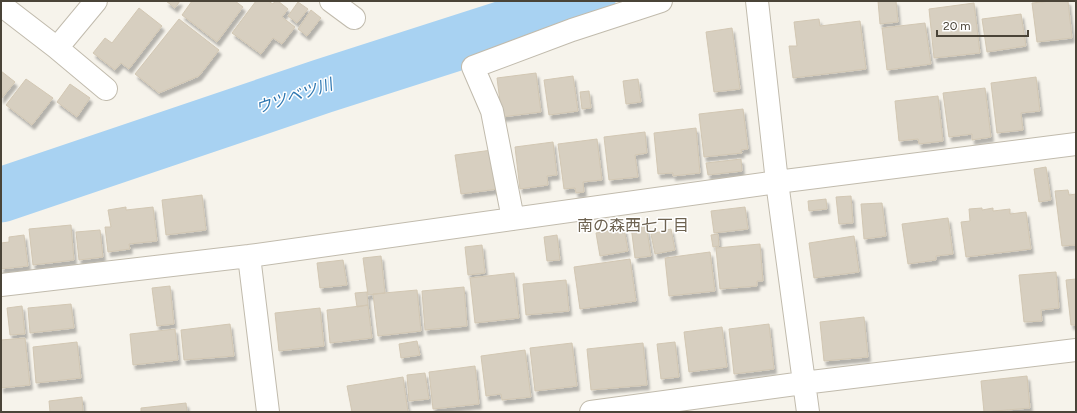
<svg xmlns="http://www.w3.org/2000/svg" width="1077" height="413" viewBox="0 0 1077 413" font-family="Figtree,'Noto Sans JP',sans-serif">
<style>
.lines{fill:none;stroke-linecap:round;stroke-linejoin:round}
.river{stroke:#a8d2f2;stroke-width:55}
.building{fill:#d7cfc0;stroke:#d2c7b3;filter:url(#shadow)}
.minor-casing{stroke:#c1bbad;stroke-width:24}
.minor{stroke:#fff;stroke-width:22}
.labels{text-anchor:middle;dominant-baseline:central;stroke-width:3;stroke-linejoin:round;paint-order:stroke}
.water-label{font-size:16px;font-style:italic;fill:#2e77b1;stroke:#fff}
.neighbourhood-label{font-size:16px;fill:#6d6250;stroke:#fff}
</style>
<defs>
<filter id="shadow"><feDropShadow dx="2.5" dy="4.5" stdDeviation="1" flood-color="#0004"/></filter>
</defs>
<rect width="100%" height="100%" fill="#f6f3eb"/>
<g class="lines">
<!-- river -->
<path class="river" d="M1,195L323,86L588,1"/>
</g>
<!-- building -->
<path class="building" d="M166,1H180L175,8Z
M192,1H235L243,7L217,42L182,15Z
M256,1H268L273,4L275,1H278L288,9L282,17L295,27L282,44L273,38L261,54L232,33Z
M878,1H896L898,22L880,24Z
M1051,1H1068L1072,38L1037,42L1032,3Z
M298,2L308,9L297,23L288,16Z
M974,3L980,53L934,58L929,9Z
M139,8L162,26L129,69L121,63L115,70L93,53L105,38L112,43Z
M311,10L321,18L307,36L298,29Z
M1021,14L1026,46L987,52L982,19Z
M179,19L219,50L199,76L159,93L135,74Z
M819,19L820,26L860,21L866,69L793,78L789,46H797L794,22Z
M925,23L931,64L887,70L882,28Z
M732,28L740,89L714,92L706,32Z
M1,71L15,82L1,99Z
M536,73L541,112L502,117L497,78Z
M573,76L578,111L549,115L544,80Z
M1036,77L1040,111L1021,113L1023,130L997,133L991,83Z
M26,79L53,98L32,125L6,105Z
M638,79L641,102L626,104L623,81Z
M70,84L90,98L77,117L57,102Z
M985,88L991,137L972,140V134L949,137L943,93Z
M589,91L591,108L582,109L580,92Z
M938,96L943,141L919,144L918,139L899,141L895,101Z
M743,109L748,149L741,150L742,153L704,157L699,114Z
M696,128L700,173L673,176V173L658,174L654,133Z
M645,132L647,153L635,155L638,177L609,180L604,137Z
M597,139L602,180L583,182L584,192L576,193L575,188L564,189L558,144Z
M553,142L557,175L547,176L548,185L520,189L515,147Z
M492,150L498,189L461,194L455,155Z
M741,159L742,171L708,175L706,163Z
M1046,167L1051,200L1039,202L1034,169Z
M1068,190L1069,195L1076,194V245L1062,246L1055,191Z
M202,195L206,230L166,235L162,200Z
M851,196L853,223L839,224L836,197Z
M826,199L827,209L809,211L808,201Z
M882,203L886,236L864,239L861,204Z
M126,207V210L153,207L157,241L129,244L130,249L108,252L105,227H111L108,210Z
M745,207L748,229L714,233L711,211Z
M982,208V210L993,208V211L1010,209V214L1026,212L1031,249L966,257L961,222L970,221L969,209Z
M948,218L953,254L936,256V260L908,264L902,224Z
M646,224L651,256L635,258L631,226Z
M71,225L74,260L33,265L29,229Z
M624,228L628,251L600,256L596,233Z
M671,229L675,250L655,254L651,234Z
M100,230L103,257L79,260L76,232Z
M718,234L719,246L713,247L711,235Z
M24,235L28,266L1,269V243L9,242V237Z
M557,235L560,260L547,261L544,237Z
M854,236L859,272L814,278L809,243Z
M760,244L763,281H757V286L720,289L716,248Z
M482,245L485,273L468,275L465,247Z
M710,252L715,291L669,296L665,258Z
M381,256L385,293L368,295L363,258Z
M630,259L636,301L580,309L574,267Z
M343,260L347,285L320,288L317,263Z
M1056,272L1059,308L1041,310L1042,321L1024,322L1019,275Z
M514,273L519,318L475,323L470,278Z
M1076,279V325H1071L1066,280Z
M566,280L569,311L526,315L523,284Z
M170,286L174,324L157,326L152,288Z
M464,287L467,326L425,330L422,291Z
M417,290L421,331L378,336L373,294Z
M367,292L368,305L357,307L355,293Z
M71,304L74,328L30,333L28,308Z
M368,305L372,338L330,343L327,310Z
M22,306L25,334L10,335L7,308Z
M320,308L324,346L279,351L275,313Z
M864,317L868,357L824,361L820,322Z
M230,324L234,356L184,360L181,330Z
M769,324L774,369L734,374L729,329Z
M722,327L727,367L689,372L684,332Z
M175,329L178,360L133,365L130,334Z
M25,338L30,385L1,388V340Z
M417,341L420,355L401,358L399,344Z
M77,342L81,378L36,383L33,347Z
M675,342L679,377L661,379L657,344Z
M572,343L577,386L535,391L530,348Z
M643,343L647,385L591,390L587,349Z
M525,350L531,397L502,400L501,394L486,396L481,356Z
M475,366L479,404L433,409L429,372Z
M425,373L429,399L409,401L407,375Z
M1027,376L1030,408L984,412L981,381Z
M403,377L408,412H352L347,386Z
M82,397L83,412H50L49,401Z
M186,403L187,412H141V408Z"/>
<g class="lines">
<defs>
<path id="minor" d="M331,1L354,18
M757,1L777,182L808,412
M1,5L57,48L106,89
M57,48L96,1
M513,219L492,111L473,67L572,30L661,1
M249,256L268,412
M1,285L249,256L777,182L1076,144
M591,412L803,383L1076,350"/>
</defs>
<!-- minor casing -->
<use href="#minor" class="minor-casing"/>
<!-- minor -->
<use href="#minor" class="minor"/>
</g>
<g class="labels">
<!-- water labels -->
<g class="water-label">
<text transform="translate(294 96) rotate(-18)">ウツベツ川</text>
</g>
<!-- neighbourhood labels -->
<g class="neighbourhood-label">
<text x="633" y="225">南の森西七丁目</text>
</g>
</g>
<!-- border -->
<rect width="1077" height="413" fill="none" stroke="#4a4438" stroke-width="4"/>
<!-- scale -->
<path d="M937 30v6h91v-6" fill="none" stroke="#4a4438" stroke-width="2"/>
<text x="943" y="30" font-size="12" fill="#4a4438" stroke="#ffffff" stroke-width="3" paint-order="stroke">20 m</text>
</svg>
